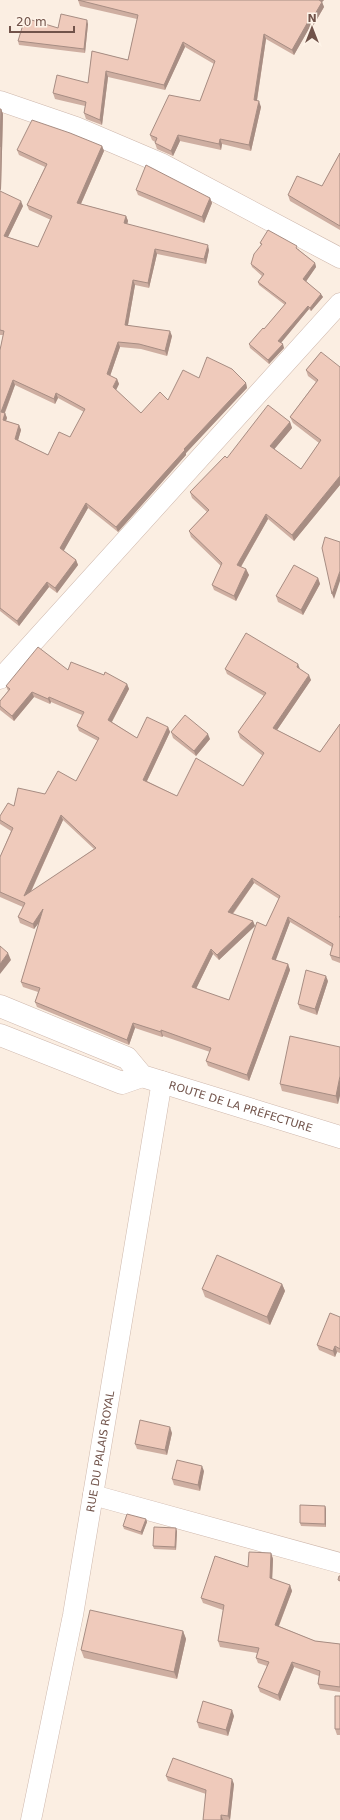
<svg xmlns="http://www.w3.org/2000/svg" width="340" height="1820" viewBox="0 0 340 1820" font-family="'DejaVu Sans',sans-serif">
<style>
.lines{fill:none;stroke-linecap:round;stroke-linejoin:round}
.minor-casing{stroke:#ceb7ac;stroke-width:21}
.tertiary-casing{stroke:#ceb7ac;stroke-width:23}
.minor{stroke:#fff;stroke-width:20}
.tertiary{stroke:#fff;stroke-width:22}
.wall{fill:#ceaea1;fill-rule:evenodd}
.shaded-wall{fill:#a78d83}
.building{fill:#efcabb;stroke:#a78d83;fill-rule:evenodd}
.labels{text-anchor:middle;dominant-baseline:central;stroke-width:3.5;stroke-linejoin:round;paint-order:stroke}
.street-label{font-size:11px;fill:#71534a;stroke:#fef3e8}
</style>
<rect width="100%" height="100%" fill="#fbeee2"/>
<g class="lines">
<defs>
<g id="minor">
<path d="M0,101L76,127L163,164L340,258"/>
<path d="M0,679L340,303"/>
<path d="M93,1495L340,1563"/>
<path id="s1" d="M31,1820L73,1615L162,1081"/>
</g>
<g id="tertiary">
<path id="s2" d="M0,1006L127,1058L142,1076L340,1137"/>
<path d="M0,1035L122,1083L142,1076"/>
</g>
</defs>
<!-- minor casing -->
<use href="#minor" class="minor-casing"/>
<!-- tertiary casing -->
<use href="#tertiary" class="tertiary-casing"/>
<!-- minor -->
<use href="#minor" class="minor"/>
<!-- tertiary -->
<use href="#tertiary" class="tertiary"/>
</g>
<!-- wall -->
<path class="wall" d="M78,0H324L322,2L324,7L313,26L311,25L294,55L266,39L257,101L261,107L251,151L222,144L221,150L180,141L173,156L157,149L155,143V142L152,140L150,135L200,101L214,64L185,47L165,90L108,77L102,125L86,119L84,113L85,106L55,99L53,93L88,83L92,51L128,60L137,19L80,6Z
M88,24L85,53L19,45L18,41Z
M0,109H1L3,114L1,189L0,191L23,206L8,237L38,247L51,220L29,210L27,205L45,167L19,155L17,150L102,146L104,151L81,204L126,216L128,221L127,224L209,250L206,264L157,254L149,288L135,285L128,325L172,336L167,356L141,349L120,347L110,376L117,379L119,384L116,390L141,413L168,400L199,378L246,383L247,388L186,453V455L118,532L88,508L63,551L76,560L78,565L57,593L49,587L19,626L0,611V350L3,335H0ZM15,385L55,404L58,398L84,412L70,437L48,455L18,440L21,430L19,425L6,421L7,418L5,413Z
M340,153V230L290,201L288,195L322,186Z
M136,190L210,198L212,203L204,223L138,195Z
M260,243L299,249V250L315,263L316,267L306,281L323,297L311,311L309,309L281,343L284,348L269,364L250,348L249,344L264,329L285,305L259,285L258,282L262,276L252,267L251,264L261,245Z
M321,352L340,485L294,541L268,519L241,567L246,569L249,575L236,601L214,590L212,585L221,566L191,537L189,531L207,512L192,498L190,492L227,458L290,422L292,428L274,449L301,469L319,443L293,423L290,417L316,382L308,376L306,370Z
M318,578L320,584L303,615L278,602L276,596Z
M225,669H300L311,680L277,730L320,752L340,724V963L332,960L330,955L332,947L290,922L275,960L288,964L290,970L249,1081L208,1066L206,1061L210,1052L163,1036L162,1037L135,1028L129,1045L37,1007L35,1002L38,992L23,987L21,982L39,922L34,929L20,923L18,917L23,907L0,897V857L11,831L0,824V816L14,806L76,781L98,741L79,731L77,726L82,715L51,702L50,704L34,697L14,721L0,710V701L8,691L6,686L68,670L104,675L127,684L129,689L112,722L137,738L168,727L170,732L147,781L177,796L243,786L263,756L240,738L238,732L264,696L227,674ZM63,820L94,849L31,892ZM254,883L279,899L266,926L229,1000L196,989L213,954L219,960L255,926L253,921L233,914Z
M171,732L210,739L196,756L173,738Z
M328,981L317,1015L300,1009L298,1004Z
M340,1047L338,1104L282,1091L280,1084Z
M282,1284L285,1291L270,1325L205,1297L202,1289Z
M340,1317V1353L337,1352L335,1357L319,1350L317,1345Z
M172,1433L167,1455L137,1449L135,1444Z
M204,1471L200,1491L174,1485L172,1479Z
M325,1506L326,1509V1527L301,1526L300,1523Z
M146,1519L147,1522L142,1535L124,1529L123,1526Z
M177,1531L176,1550L154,1549L153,1546Z
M271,1553L273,1559L272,1579L290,1585L292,1591L279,1626L315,1641L340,1644V1692L320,1689L318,1684L319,1676L294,1667L280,1701L260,1692L258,1687L267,1666L258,1663L256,1658L257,1653L220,1647L218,1641L223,1610L203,1603L201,1598L248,1567Z
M183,1631L186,1639L177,1679L84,1658L81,1650Z
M340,1696V1735H337L335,1729Z
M234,1716L228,1736L199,1728L197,1722Z
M166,1776L234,1784L230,1820H203L206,1794L168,1781Z"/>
<!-- shaded-wall -->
<path class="shaded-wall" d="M319,0H324L322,2L324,7L313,26L311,21Z
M87,20L88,24L85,53L84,49Z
M309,20L311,25L294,55L292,50Z
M264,34L266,39L256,106L254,100Z
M183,42L185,47L165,90L164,85Z
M106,71L108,77L102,125L100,120Z
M259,101L261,107L251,151L249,145Z
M1,109L3,114L1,189L0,191Z
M178,135L180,141L173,156L171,151Z
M220,139L222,144L221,150L219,144Z
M102,146L104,151L79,208L77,203Z
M210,198L212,203L204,223L202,217Z
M21,201L23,206L6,241L4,236Z
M126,216L128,221L126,228L124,223Z
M208,245L209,250L206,264L204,259Z
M155,249L157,254L149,288L148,283Z
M315,263L316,267L305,283L303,279Z
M133,280L135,285L127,330L125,325Z
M321,294L323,297L311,311L310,308Z
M308,306L309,309L280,344L278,341Z
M170,331L172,336L167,356L165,351Z
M118,342L120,347L109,379L107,374Z
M283,344L284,348L269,364L268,360Z
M117,379L119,384L115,392L113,387Z
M13,380L15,385L3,417L1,412Z
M246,383L247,388L186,453V455L118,532L116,527L184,449Z
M56,393L58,398L55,404L54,399Z
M5,413L7,418L4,425L3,420Z
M290,422L292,428L272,452L270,446Z
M19,425L21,430L17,444L15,439Z
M340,476V485L294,541L292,535Z
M86,503L88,508L62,554L60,548Z
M266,514L268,519L239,570L237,565Z
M76,560L78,565L57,593L55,588Z
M246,569L249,575L236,601L234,596Z
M340,571V581L334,599L332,594Z
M318,578L320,584L303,615L301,610Z
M47,582L49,587L19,626L17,621Z
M298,664L300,669L297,667Z
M309,675L311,680L275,733L273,728Z
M127,684L129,689L110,725L108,720Z
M32,692L34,697L14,721L12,716Z
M49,697L51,702L50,704L48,699Z
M168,727L170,732L145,785L143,780Z
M208,734L210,739L196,756L194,751Z
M61,815L63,820L26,902L24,896Z
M252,878L254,883L230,917L228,912Z
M43,909L45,915L34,929L33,924Z
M288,917L290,922L274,965L272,959Z
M253,921L255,926L219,960L217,955Z
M211,949L213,954L194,993L192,987Z
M8,953L11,960L0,974V964Z
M288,964L290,970L249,1081L247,1075Z
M326,976L328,981L317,1015L315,1009Z
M133,1023L135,1028L129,1045L127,1040Z
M161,1030L163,1036L162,1037L161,1032Z
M340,1076V1096L338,1104L336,1096Z
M282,1284L285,1291L270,1325L267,1317Z
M335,1346L337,1352L335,1357L333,1351Z
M170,1427L172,1433L167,1455L165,1450Z
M202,1466L204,1471L200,1491L198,1485Z
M325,1506L326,1509V1527L325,1524Z
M146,1519L147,1522L142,1535L141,1532Z
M176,1528L177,1531L176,1550L175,1547Z
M271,1553L273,1559L272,1583L270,1578Z
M290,1585L292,1591L277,1630L275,1625Z
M183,1631L186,1639L177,1679L174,1672Z
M292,1662L294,1667L280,1701L278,1695Z
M232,1710L234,1716L228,1736L226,1730Z
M232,1779L234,1784L230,1820L228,1816Z
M221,1815L223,1820H221Z"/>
<!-- building -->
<path class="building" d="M78,0H319L322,2L311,21L309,20L292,50L264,34L254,100L259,101L249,145L220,139L219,144L178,135L171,151L155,143L157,138L150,135L169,95L200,101L215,61L183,42L164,85L106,71L100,120L84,113L86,102L53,93L57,75L88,83L92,51L128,60L138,15Z
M61,14L87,20L84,49L18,41L25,18L58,28Z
M0,109H1L0,147Z
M32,120L70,133L102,146L77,203L126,216L124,223L208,245L204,259L155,249L148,283L133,280L125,325L170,331L165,351L139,344L118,342L107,374L117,379L113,387L141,413L160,392L168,400L183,370L199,378L207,357L232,369L246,383L184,449L185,450L116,527L86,503L60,548L76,560L55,588L47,582L17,621L0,608V350L4,331L0,330V191L21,201L4,236L38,247L52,216L27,205L47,164L17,150ZM13,380L54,399L56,393L85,409L70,437L59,432L48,455L15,439L19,425L3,420L5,413L1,412Z
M340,153V226L288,195L297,176L322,186Z
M146,165L210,198L202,217L136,190Z
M268,230L297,246L296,248L315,263L303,279L321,294L310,308L308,306L278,341L283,344L268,360L249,344L263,328L264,329L286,303L258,282L264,274L251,264L254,254L262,244L260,243Z
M321,352L340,367V476L292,535L266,514L237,565L246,569L234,596L212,585L222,563L189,531L209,510L190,492L225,456L227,458L268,405L290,422L270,446L301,469L321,440L290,417L318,380L306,370Z
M325,537L340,542V571L332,594L322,548Z
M294,565L318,578L301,610L276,596Z
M246,633L298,664L297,667L309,675L273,728L320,752L340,724V916L339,917H340V958L330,955L333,944L288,917L272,959L288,964L247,1075L206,1061L211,1048L161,1030V1032L133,1023L127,1040L35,1002L40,988L21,982L43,909L33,924L18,917L25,903L0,892V857L13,828L0,820V816L8,803L14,806L18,788L45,794L58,771L76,781L99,738L77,726L84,712L49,697L48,699L32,692L12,716L0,706V701L10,689L6,686L38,647L68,670L71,662L104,675L105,672L127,684L108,720L137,738L147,717L168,727L143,780L177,796L196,758L243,786L264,753L238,732L266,693L225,669ZM61,815L96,848L24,896ZM252,878L280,896L266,926L257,922L229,1000L192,987L211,949L217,955L253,921L228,912Z
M185,715L208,734L194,751L171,732Z
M0,946L8,953L0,964Z
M306,970L326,976L315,1009L298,1004Z
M290,1036L340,1047V1076L336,1096L280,1084Z
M217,1255L282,1284L267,1317L202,1289Z
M330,1313L340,1317V1349L335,1346L333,1351L317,1345Z
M140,1420L170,1427L165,1450L135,1444Z
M177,1460L202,1466L198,1485L172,1479Z
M300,1505L325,1506V1524L300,1523Z
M127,1514L146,1519L141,1532L123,1526Z
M154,1527L176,1528L175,1547L153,1546Z
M249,1552L271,1553L270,1578L290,1585L275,1625L315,1641L340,1644V1687L318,1684L320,1671L292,1662L278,1695L258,1687L269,1662L256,1658L259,1648L218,1641L224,1605L201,1598L215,1556L248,1567Z
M339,1576H340V1581L338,1580Z
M90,1610L183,1631L174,1672L81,1650Z
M335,1696H340V1729H335Z
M203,1701L232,1710L226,1730L197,1722Z
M173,1758L232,1779L228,1816L221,1815V1820H203L206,1790L166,1776Z"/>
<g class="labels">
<!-- street labels -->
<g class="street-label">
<text stroke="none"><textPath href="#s2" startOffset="264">ROUTE DE LA PRÉFECTURE</textPath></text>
<text stroke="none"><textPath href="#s1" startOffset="375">RUE DU PALAIS ROYAL</textPath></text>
</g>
</g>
<!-- north arrow -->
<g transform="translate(312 28)" stroke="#fef3e8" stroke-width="3" paint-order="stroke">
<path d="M0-3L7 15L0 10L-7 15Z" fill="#71534a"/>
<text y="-6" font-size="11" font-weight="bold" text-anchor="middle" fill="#71534a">N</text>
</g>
<!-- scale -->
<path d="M10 26v6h64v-6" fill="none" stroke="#71534a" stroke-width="2"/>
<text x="16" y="26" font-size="12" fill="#71534a" stroke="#fef3e8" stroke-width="3" paint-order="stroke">20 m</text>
</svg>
